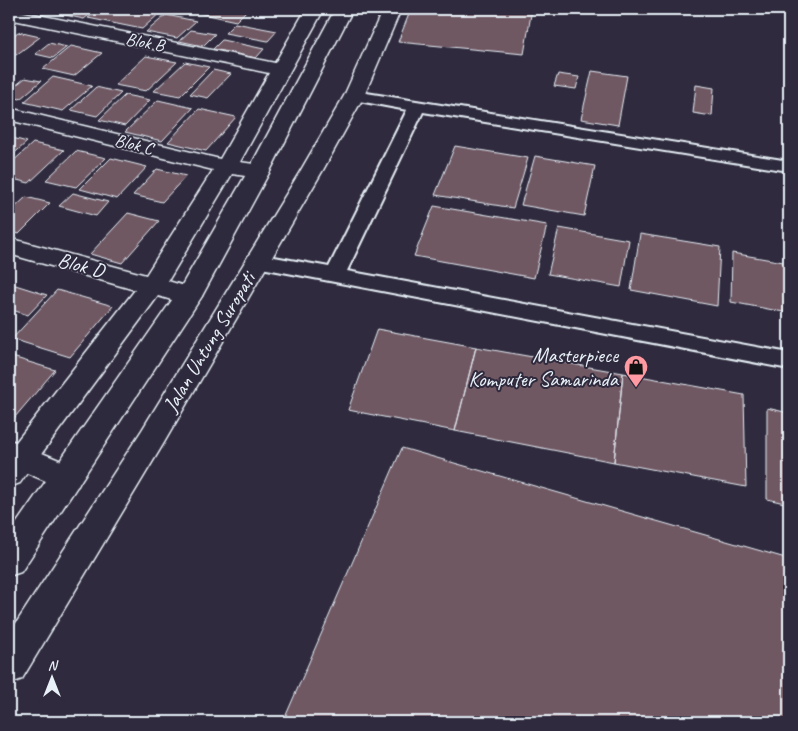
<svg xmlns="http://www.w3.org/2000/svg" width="798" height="731" viewBox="0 0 798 731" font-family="Caveat,sans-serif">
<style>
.building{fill:#705863;stroke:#e8f1f8}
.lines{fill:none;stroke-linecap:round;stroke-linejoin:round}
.lane-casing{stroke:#e8f1f8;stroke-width:4}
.street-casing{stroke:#e8f1f8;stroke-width:3}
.secondary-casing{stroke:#e8f1f8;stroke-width:3}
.lane{fill:#2f2a3d;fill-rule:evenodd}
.street{fill:#2f2a3d;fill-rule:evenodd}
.secondary{fill:#2f2a3d;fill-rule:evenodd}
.labels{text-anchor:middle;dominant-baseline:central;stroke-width:4;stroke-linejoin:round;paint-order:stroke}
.far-street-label{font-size:18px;fill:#e8f1f8;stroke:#2f2a3d}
.street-label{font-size:21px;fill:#e8f1f8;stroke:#2f2a3d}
.poi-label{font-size:21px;fill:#e8f1f8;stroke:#2f2a3d;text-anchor:end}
</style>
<rect width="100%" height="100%" fill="#2f2a3d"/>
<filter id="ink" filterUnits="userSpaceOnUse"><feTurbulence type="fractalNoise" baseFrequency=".02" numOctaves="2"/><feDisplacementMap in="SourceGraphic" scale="10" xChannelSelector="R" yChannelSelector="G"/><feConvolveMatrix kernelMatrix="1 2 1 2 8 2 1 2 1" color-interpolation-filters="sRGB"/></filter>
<g filter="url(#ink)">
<!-- building -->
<path class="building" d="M61,9H97L84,19L55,13Z
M100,9H143L161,12L142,29L88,18Z
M180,9H248L236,21Z
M411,9H532L524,54L398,42Z
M166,15L196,21L177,38L146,32Z
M235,23L277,31L268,41L225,33Z
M191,30L215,34L203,46L179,41Z
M18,32L40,37L16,55L9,53V39Z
M222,40L264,49L256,58L213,49Z
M49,43L67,47L53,58L35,54Z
M71,46L102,53L74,76L43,69Z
M146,56L177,62L146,91L115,85Z
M185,62L209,67L180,96L154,91Z
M213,70L231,74L208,98L190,94Z
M592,71L627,76L618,125L581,119Z
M558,74L579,77L576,89L554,86Z
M53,77L92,86L63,111L24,102Z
M25,78L41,81L20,99L9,96V91Z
M696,85L714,88L712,116L693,113Z
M96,87L121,93L97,116L71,110Z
M125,95L150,100L125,126L99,120Z
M158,100L193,108L162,141L125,132Z
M199,109L236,117L206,151L168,142Z
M9,137L27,142L9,158Z
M33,143L64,150L29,183L9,178V165Z
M455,146L528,158L513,208L435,195Z
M76,151L106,158L76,187L46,180Z
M535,156L595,166L584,216L521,205Z
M111,158L147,167L117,199L80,189Z
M157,169L186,176L162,202L133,195Z
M73,193L108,202L96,216L59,206Z
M26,197L50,203L19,234L9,231V213Z
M434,206L547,225L534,278L414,256Z
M128,213L159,221L122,263L90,254Z
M559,228L629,240L621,287L548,274Z
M640,234L720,247L717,306L631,290Z
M732,253L789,263V313L731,302Z
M9,283L47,295L28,315L9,309Z
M57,290L113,306L70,357L12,339Z
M377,329L476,347L455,431L348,410Z
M476,347L623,373L614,462L455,431Z
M9,356L55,370L9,424Z
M623,373L744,395L746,487L614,462Z
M767,408L789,413V504L767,499Z
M402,448L789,559V722H283Z"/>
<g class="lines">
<defs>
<path id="lane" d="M354,91L789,161V171L423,112L347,271L789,353V369L251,266L248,261L251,256L258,254L329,267L407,110L348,99L346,96L348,93Z"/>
<path id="street" d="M9,9L275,63L306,9H324L240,162L267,166L270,171L267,176L259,178L232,174L168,281L198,290L202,296L198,302L189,305L158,296L42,453L78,468L82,477L78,486L67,490L27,473L20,483L9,487V440L16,442L135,290L9,254V238L146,275L213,170L9,120V108L220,159L269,73L9,19Z"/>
<path id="secondary" d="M335,9H353L270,171L202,296L21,572L9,576V534L179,290L248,171Z
M383,9H401L364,96L323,170L162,446L22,679L9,684V634L142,430L301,170L344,96Z"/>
</defs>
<!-- lane casing -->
<use href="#lane" class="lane-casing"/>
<!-- street casing -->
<use href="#street" class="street-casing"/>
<!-- secondary casing -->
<use href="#secondary" class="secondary-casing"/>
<!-- lane -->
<use href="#lane" class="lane"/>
<!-- street -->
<use href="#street" class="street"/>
<!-- secondary -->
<use href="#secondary" class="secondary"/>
</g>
</g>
<!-- icons -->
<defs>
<symbol id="shop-pin" viewBox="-11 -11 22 30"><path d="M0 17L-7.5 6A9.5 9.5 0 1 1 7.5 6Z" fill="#ff9aa2" stroke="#2f2a3d"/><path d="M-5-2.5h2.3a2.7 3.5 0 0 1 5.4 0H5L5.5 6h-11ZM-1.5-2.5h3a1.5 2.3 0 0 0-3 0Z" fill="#111"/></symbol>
</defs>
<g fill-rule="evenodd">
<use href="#shop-pin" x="622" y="353" width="28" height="38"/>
</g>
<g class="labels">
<!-- far-street labels -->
<g class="far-street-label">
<text transform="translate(145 42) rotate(11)">Blok B</text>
<text transform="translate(134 144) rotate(14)">Blok C</text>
</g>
<!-- street labels -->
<g class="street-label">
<text transform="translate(81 265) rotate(15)">Blok D</text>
<text transform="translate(209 342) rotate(-59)">Jalan Untung Suropati</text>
</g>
<!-- poi labels -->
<g class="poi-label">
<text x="618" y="355">Masterpiece<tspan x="618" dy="24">Komputer Samarinda</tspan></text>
</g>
</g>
<!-- margin -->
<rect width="798" height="731" fill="none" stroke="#2f2a3d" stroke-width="30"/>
<rect x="15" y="15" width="768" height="701" fill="none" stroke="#e8f1f8" stroke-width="2" filter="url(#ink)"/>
<!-- north arrow -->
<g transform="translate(52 678)" stroke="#2f2a3d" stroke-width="4" paint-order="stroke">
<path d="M0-4L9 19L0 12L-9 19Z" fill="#e8f1f8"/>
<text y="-8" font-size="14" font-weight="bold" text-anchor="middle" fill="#e8f1f8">N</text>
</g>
</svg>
